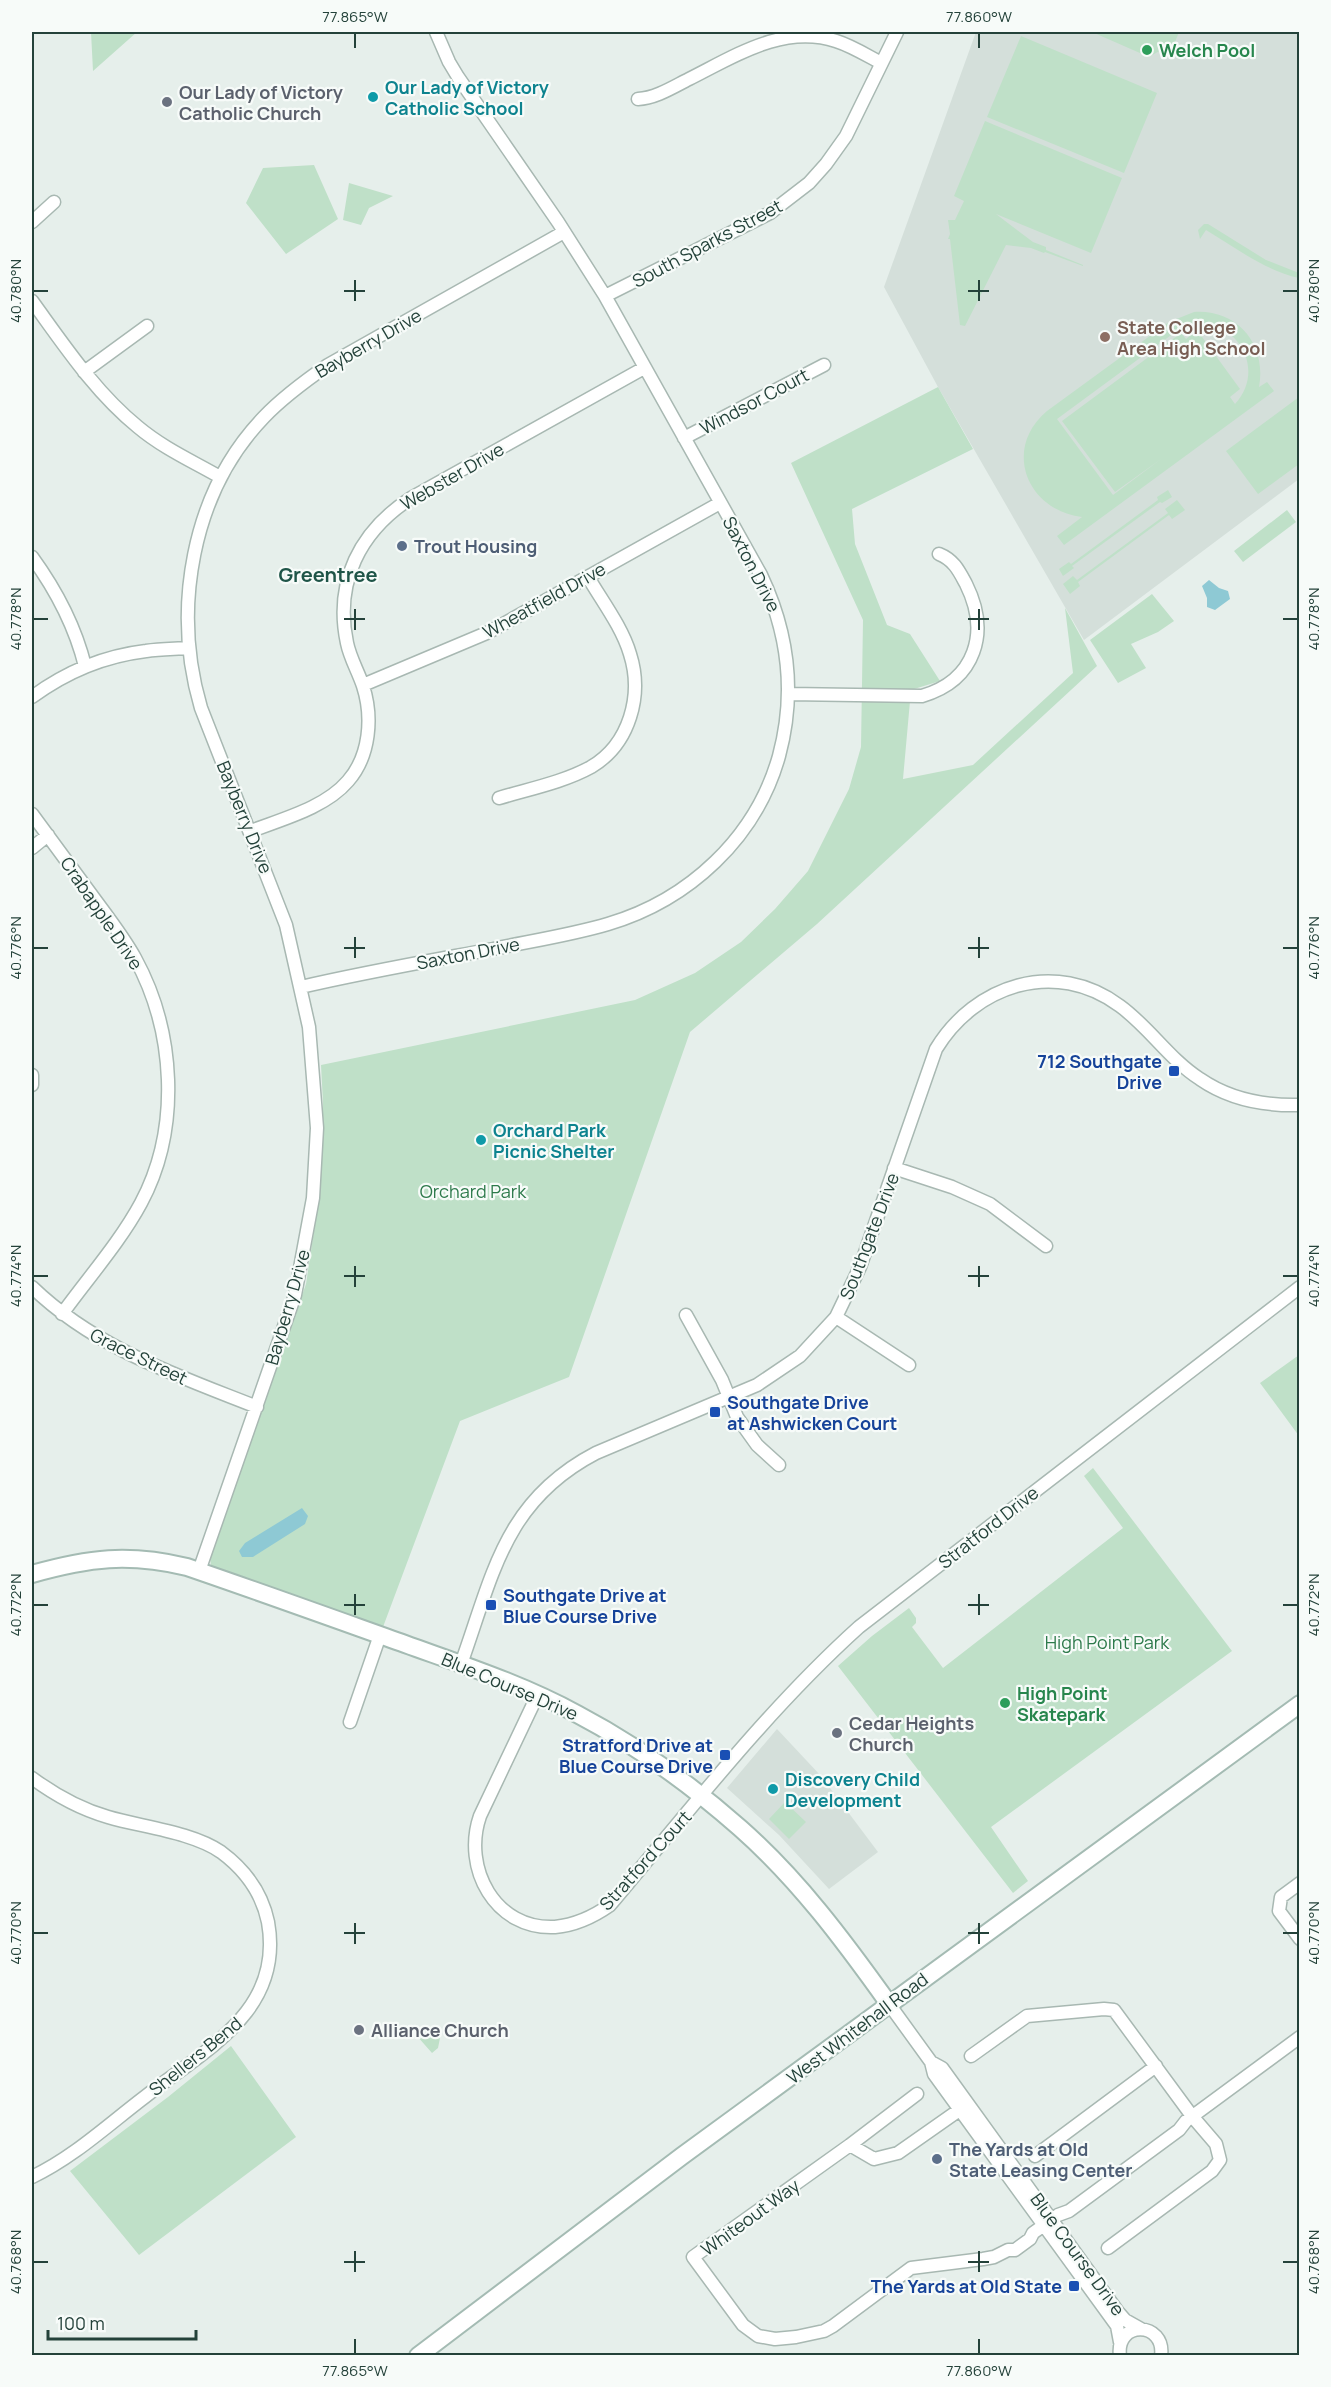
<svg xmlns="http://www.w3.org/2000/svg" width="1331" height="2387" viewBox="0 0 1331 2387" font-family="Manrope,sans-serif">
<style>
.built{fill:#d4dfda}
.green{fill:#bfe0c8;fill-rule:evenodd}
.water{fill:#8ec9d4}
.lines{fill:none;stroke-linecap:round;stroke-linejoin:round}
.minor-casing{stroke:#a8b8b2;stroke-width:15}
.secondary-casing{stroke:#a4bbb3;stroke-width:20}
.minor{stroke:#fff;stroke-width:12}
.secondary{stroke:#fff;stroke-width:16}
.ticks{fill:none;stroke:#24423a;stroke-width:2}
.leisure-dot{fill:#2e9e5b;stroke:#f7fbf9;stroke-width:2}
.culture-dot{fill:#0f9aa8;stroke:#f7fbf9;stroke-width:2}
.worship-dot{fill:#6b7280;stroke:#f7fbf9;stroke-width:2}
.education-dot{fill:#8d6e63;stroke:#f7fbf9;stroke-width:2}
.service-dot{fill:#5c6f8a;stroke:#f7fbf9;stroke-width:2}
.transit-dot{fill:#1a4fb4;stroke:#f7fbf9;stroke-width:2}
.labels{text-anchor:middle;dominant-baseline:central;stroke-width:4.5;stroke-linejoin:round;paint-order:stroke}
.leisure-label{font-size:18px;font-weight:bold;fill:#27864d;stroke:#f7fbf9;text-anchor:start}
.culture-label{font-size:18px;font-weight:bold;fill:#0d838f;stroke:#f7fbf9;text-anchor:start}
.worship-label{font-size:18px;font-weight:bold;fill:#5b616d;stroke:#f7fbf9;text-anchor:start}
.street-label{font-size:18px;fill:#24423a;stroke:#f7fbf9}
.education-label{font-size:18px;font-weight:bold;fill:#785e54;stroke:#f7fbf9;text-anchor:start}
.service-label{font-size:18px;font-weight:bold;fill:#4e5e75;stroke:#f7fbf9;text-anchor:start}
.transit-label{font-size:18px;font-weight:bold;fill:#164399;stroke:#f7fbf9;text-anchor:end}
.park-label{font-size:18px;fill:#2d7a4b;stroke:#f7fbf9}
.neighbourhood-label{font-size:20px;font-weight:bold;fill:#1f5548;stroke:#f7fbf9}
.neatline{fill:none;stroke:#24423a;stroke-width:2}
.ticks-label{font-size:15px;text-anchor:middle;fill:#24423a}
</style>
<rect width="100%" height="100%" fill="#e6efeb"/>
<!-- built -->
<path class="built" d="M976,32H1299V479L1084,640L938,387L884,287Z
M777,1729L821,1776L878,1852L829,1889L779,1835L727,1788Z"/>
<!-- green -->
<path class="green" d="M91,32H137L93,71Z
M1092,32H1179L1175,42L1149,57Z
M1021,36L1157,93L1124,173L987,117Z
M985,121L1122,178L1091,253L996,214L1033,242L1046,247V250L1083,265V266L1045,252L1044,253L1031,248L1006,245L965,326L960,325L950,239H948L950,234L948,220H955L964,201L954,196Z
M314,165L338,219L286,254L246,203L263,168Z
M349,183L393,196L369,208L361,225L343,220Z
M1204,224H1208L1266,260L1299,273V278C1264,270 1236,248 1206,230L1200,239L1198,230Z
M1194,312C1237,309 1267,344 1259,387L1267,382L1274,391L1064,545L1057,536L1082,517C1027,510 1002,449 1047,411L1169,322ZM1205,324C1244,329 1263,374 1235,404L1230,397L1240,389L1197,330L1186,339L1181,333L1062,421L1115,492L1161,459L1113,495L1057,419L1178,330L1192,325Z
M938,387L973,449L852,509L855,544L887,625L910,634L940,681L911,690L903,779L973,765L1073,673L1065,608L1097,666L817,924L690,1032L569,1377L460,1421L383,1627L211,1566L210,1558L306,1284L320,1191L323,1103L321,1065L635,1000L695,973L741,942L775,909L808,871L849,789L861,747L863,620L791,463Z
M1299,397V464L1258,494L1226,451Z
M1168,490L1172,497L1162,503L1160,502L1072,566L1074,568L1063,576L1059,569L1069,562L1071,564L1158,500L1157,497Z
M1177,500L1185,510L1172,519L1169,515L1078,582L1080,586L1070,594L1063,584L1073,576L1077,580L1168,513L1165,509Z
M1287,510L1296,522L1243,562L1234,551Z
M1152,594L1174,621L1158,632L1131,644L1146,668L1118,683L1090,640Z
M1299,1355V1436L1260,1383Z
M1093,1468L1232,1651L991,1827L1028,1881L1013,1893L838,1666L872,1636L909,1608L916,1618V1623L912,1627L943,1668L1123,1528L1084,1476Z
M785,1802L806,1822L789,1839L769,1819Z
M421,2029L434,2031L440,2038L438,2048L432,2053L417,2036V2031Z
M231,2046L296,2137L139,2255L70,2171L168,2097Z"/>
<!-- water -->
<path class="water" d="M1209,580L1219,588L1228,591L1230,599L1215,610L1207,607V598L1202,586Z
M302,1508L308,1516L305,1524L253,1557H242L239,1551L245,1543Z"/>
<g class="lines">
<defs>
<path id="minor" d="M638,99C656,98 673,87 689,79C735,56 783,24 836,41C852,46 866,55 881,63
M32,222L54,202
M605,296L770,213L809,183L826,164L846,136L897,32
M32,301C64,345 95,392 138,427C163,448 192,461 220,477
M84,372L147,326
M684,438L824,365
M32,557C56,590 75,626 85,666
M363,685L489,632L720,503
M789,694L922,696C976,680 990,632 966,584C959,571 954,560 939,554
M32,697C66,672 104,656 146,651C160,649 174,649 188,648
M499,798C529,789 564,782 591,767C630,744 643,695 630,654C622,627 602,601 588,577
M32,814C53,843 75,872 96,901C110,920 124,938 135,958C175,1031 181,1128 141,1203C120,1242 88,1278 62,1314
M251,831C282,819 325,808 348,781C370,756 373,717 363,686C358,671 350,658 347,643C334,582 360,531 411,498L644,368
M32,848L48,835
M301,987C365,972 429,961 493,949C531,941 571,935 608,924C689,900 756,838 779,756C796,693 789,634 761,575L605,296L558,222L458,77L449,62L436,32
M32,1075V1085
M894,1168L952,1187L990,1204L1046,1246
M32,1287C95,1348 176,1375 257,1407
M686,1315L722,1380L737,1417L757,1445L779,1465
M836,1317L909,1365
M199,1571L295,1295L313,1198L317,1128L309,1027L286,925L201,708C172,610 191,493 264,417C283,397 305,381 328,365L564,232
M461,1664C493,1575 504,1501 596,1453L757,1385L800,1356L836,1317L860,1267L936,1049C975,985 1055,958 1120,1006C1149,1027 1169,1059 1200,1079C1229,1099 1265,1106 1300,1105
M538,1694L480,1816C462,1868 495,1930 555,1927C576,1925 593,1917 610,1905C690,1810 767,1710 859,1627L1300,1287
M350,1722L380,1635
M32,1778C55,1795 80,1809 108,1817C142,1827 192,1832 221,1852C244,1869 262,1893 268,1922C284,2011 206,2049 146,2096C109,2124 74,2157 32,2177
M1300,1883L1281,1897L1279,1911L1300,1939
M889,2004L931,2062L934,2074L1117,2326L1120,2342
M971,2056L1027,2016L1104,2009L1114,2010L1192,2116L1216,2144L1220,2160L1212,2171L1108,2248
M931,2062L942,2068L1118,2312L1125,2320L1141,2329
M917,2094L850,2145L693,2257L743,2325L758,2336L775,2339L796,2337L824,2331L833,2326L911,2268L983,2259L994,2257L1008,2250H1015L1030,2239L1033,2233L1058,2215L1069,2211L1179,2130L1186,2121L1300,2037
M850,2145L874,2159L898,2153L965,2106
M1035,2156L1156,2066
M1120,2356C1115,2320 1166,2321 1161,2356"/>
<path id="secondary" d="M32,1574C89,1558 128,1553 187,1567C260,1592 332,1618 405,1644C463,1665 522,1684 577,1714C636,1745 690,1784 740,1828C798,1879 844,1941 889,2004
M418,2356L682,2156L1300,1704"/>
</defs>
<!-- minor casing -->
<use href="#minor" class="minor-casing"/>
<!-- secondary casing -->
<use href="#secondary" class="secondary-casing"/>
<!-- minor -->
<use href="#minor" class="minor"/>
<!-- secondary -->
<use href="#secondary" class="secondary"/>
</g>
<!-- ticks -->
<path class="ticks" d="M355,33V48M979,33V48M355,280V301M979,280V301M33,291H48M344,291H365M968,291H989M1283,291H1298M355,609V630M979,609V630M33,619H48M344,619H365M968,619H989M1283,619H1298M355,937V958M979,937V958M33,948H48M344,948H365M968,948H989M1283,948H1298M355,1266V1287M979,1266V1287M33,1276H48M344,1276H365M968,1276H989M1283,1276H1298M355,1594V1615M979,1594V1615M33,1605H48M344,1605H365M968,1605H989M1283,1605H1298M355,1923V1944M979,1923V1944M33,1933H48M344,1933H365M968,1933H989M1283,1933H1298M355,2251V2272M979,2251V2272M33,2262H48M344,2262H365M968,2262H989M1283,2262H1298M355,2339V2354M979,2339V2354"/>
<!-- markers -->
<g class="leisure-dot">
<circle cx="1147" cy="50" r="6"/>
<circle cx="1005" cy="1703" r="6"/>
</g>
<g class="culture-dot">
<circle cx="373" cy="97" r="6"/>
<circle cx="481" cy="1140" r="6"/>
<circle cx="773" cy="1789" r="6"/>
</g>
<g class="worship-dot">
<circle cx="167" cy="102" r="6"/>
<circle cx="837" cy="1733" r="6"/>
<circle cx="359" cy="2030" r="6"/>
</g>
<circle class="education-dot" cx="1105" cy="337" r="6"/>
<g class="service-dot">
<circle cx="402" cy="546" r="6"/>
<circle cx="937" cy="2159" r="6"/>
</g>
<g class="transit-dot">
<rect x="1168" y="1065" width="12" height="12" rx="3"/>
<rect x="709" y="1406" width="12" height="12" rx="3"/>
<rect x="485" y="1599" width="12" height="12" rx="3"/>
<rect x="719" y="1749" width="12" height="12" rx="3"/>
<rect x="1068" y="2280" width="12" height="12" rx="3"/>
</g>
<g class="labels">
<!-- leisure labels -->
<g class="leisure-label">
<text x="1159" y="50">Welch Pool</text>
<text x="1017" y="1693">High Point<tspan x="1017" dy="21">Skatepark</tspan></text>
</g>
<!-- culture labels -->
<g class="culture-label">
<text x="385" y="87">Our Lady of Victory<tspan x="385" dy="21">Catholic School</tspan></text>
<text x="493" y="1130">Orchard Park<tspan x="493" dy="21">Picnic Shelter</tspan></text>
<text x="785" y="1779">Discovery Child<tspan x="785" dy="21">Development</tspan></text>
</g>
<!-- worship labels -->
<g class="worship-label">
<text x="179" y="92">Our Lady of Victory<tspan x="179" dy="21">Catholic Church</tspan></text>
<text x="849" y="1723">Cedar Heights<tspan x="849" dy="21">Church</tspan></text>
<text x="371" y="2030">Alliance Church</text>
</g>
<!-- street labels -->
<g class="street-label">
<text transform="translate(707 243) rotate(-28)">South Sparks Street</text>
<text transform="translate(368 343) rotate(-30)">Bayberry Drive</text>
<text transform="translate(754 401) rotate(-28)">Windsor Court</text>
<text transform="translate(452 476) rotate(-30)">Webster Drive</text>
<text transform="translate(752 564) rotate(63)">Saxton Drive</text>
<text transform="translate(544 600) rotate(-29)">Wheatfield Drive</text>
<text transform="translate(245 817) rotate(68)">Bayberry Drive</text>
<text transform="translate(102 913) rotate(56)">Crabapple Drive</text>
<text transform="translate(468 953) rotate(-11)">Saxton Drive</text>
<text transform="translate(869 1236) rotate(-69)">Southgate Drive</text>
<text transform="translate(287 1307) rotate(-74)">Bayberry Drive</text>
<text transform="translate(139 1356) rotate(26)">Grace Street</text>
<text transform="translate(988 1527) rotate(-38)">Stratford Drive</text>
<text transform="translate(510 1686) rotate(23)">Blue Course Drive</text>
<text transform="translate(645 1860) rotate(-48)">Stratford Court</text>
<text transform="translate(857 2028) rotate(-37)">West Whitehall Road</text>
<text transform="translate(195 2056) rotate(-39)">Shellers Bend</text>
<text transform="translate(750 2217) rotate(-36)">Whiteout Way</text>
<text transform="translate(1078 2254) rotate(54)">Blue Course Drive</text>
</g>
<!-- education labels -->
<g class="education-label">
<text x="1117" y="327">State College<tspan x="1117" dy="21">Area High School</tspan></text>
</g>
<!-- service labels -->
<g class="service-label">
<text x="414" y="546">Trout Housing</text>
<text x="949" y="2149">The Yards at Old<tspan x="949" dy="21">State Leasing Center</tspan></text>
</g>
<!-- transit labels -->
<g class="transit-label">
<text x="1162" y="1061">712 Southgate<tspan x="1162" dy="21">Drive</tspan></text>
<text x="727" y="1402" text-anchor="start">Southgate Drive<tspan x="727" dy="21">at Ashwicken Court</tspan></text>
<text x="503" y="1595" text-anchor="start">Southgate Drive at<tspan x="503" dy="21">Blue Course Drive</tspan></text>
<text x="713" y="1745">Stratford Drive at<tspan x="713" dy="21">Blue Course Drive</tspan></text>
<text x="1062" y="2286">The Yards at Old State</text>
</g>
<!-- park labels -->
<g class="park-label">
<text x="473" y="1191">Orchard Park</text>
<text x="1107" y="1642">High Point Park</text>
</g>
<!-- neighbourhood labels -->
<g class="neighbourhood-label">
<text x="328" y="574">Greentree</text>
</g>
</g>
<!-- border -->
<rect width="1331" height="2387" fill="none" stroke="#f7fbf9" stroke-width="66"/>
<!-- scale -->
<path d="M48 2330v9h148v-9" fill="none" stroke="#24423a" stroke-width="3"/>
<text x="57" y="2330" font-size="18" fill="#24423a" stroke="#f7fbf9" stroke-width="4.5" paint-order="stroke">100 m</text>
<rect x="33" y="33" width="1265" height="2321" class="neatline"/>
<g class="ticks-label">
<text x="355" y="22">77.865°W</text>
<text x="979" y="22">77.860°W</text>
<text transform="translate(16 291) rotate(-90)" y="5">40.780°N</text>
<text transform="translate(1314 291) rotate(-90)" y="5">40.780°N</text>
<text transform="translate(16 619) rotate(-90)" y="5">40.778°N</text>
<text transform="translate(1314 619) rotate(-90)" y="5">40.778°N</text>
<text transform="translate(16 948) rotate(-90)" y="5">40.776°N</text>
<text transform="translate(1314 948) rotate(-90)" y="5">40.776°N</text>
<text transform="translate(16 1276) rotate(-90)" y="5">40.774°N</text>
<text transform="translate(1314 1276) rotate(-90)" y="5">40.774°N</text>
<text transform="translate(16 1605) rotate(-90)" y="5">40.772°N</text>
<text transform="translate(1314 1605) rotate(-90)" y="5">40.772°N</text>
<text transform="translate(16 1933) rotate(-90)" y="5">40.770°N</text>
<text transform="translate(1314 1933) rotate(-90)" y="5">40.770°N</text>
<text transform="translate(16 2262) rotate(-90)" y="5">40.768°N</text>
<text transform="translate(1314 2262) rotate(-90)" y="5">40.768°N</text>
<text x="355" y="2376">77.865°W</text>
<text x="979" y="2376">77.860°W</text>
</g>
</svg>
